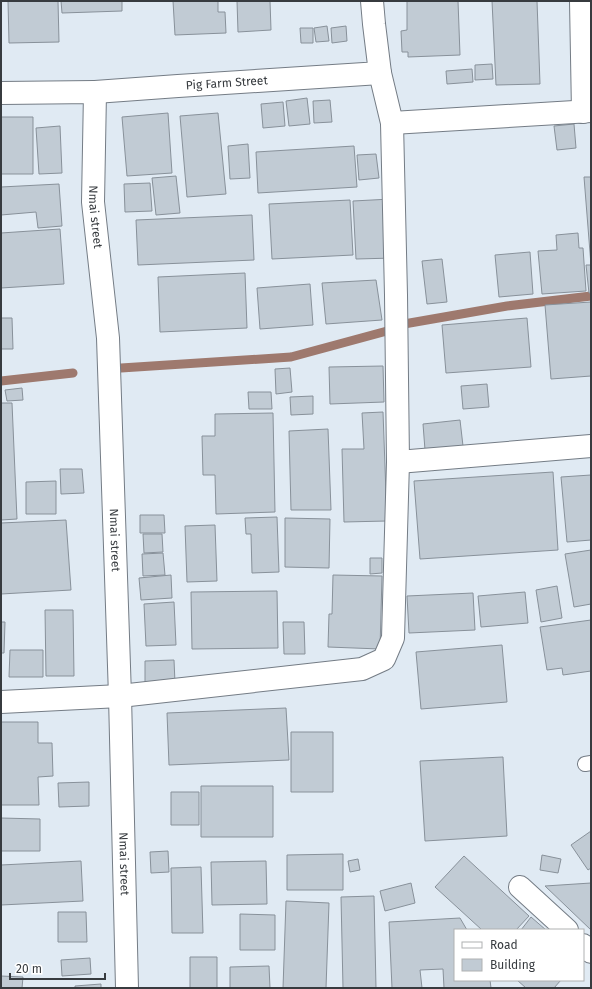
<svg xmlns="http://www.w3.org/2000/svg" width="592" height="989" viewBox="0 0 592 989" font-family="'Fira Sans',sans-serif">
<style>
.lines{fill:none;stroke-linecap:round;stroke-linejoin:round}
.stream{stroke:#9e796e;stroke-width:9}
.building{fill:#c1cbd4;stroke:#88919a}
.service-casing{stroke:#747c85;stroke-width:16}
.minor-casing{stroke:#747c85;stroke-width:24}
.tertiary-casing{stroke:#747c85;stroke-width:24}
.service{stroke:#fff;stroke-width:14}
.minor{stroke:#fff;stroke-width:22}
.tertiary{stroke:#fff;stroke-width:22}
.labels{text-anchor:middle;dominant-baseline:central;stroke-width:4;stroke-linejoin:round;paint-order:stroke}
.street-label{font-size:12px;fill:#373b3f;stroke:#fff}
</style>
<rect width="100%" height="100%" fill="#e0eaf3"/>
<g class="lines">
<!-- stream -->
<path class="stream" d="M404,324L507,306L591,296
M121,368L291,357L387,331
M1,381L73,373"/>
</g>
<!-- building -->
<path class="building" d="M8,1H58L59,42L9,43Z
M61,1H122V11L62,13Z
M173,1H218V12H225L226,33L175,35Z
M237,1H270L271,30L238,32Z
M407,1H458L460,55L408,57V52H402L401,31L407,30Z
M492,1H537L540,84L496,85Z
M327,26L329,41L316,42L314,28Z
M346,26L347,41L332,43L331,28Z
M300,28H313V43H301Z
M492,64L493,79L475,80V65Z
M472,69L473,82L447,84L446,71Z
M307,98L310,124L289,126L286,101Z
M330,100L332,122L314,123L313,101Z
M283,102L285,126L263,128L261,104Z
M168,113L172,173L127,176L122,117Z
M218,113L226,194L187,197L180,116Z
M1,117H33V174H1Z
M574,124L576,148L557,150L554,126Z
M60,126L62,173L39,174L36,128Z
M248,144L250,178L230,179L228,146Z
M354,146L357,187L258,193L256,152Z
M376,154L379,178L359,180L357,155Z
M176,176L180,213L156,215L152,178Z
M584,177H591V293H589L586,265H591Z
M150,183L152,211L125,212L124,184Z
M59,184L62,226L38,228L36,212L1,215V187Z
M391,199L394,258L356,259L353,201Z
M350,200L353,255L272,259L269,204Z
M252,215L254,260L138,265L136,220Z
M60,229L64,284L1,288V233Z
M578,233L579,248H583L586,291L542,294L538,251L557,250L556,235Z
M530,252L533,294L499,297L495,255Z
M442,259L447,302L427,304L422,261Z
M245,273L247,328L160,332L158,277Z
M376,280L382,320L326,324L322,283Z
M310,284L313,325L260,329L257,288Z
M591,302V376L551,379L545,305Z
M1,318H12L13,349H1Z
M527,318L531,367L446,373L442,325Z
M383,366L384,402L330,404L329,367Z
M290,368L292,392L276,394L275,369Z
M487,384L489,407L463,409L461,386Z
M22,388L23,400L7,401L5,390Z
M248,392H271L272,409H249Z
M313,396V414L291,415L290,397Z
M1,403H12L17,519L1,520Z
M383,412L387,521L344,522L342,449H364L362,413Z
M273,413L275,512L216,514L215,475H203L202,436H215V414Z
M460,420L463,446L425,450L423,424Z
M328,429L331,510H291L289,431Z
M60,469H82L84,493L61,494Z
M553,472L558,550L420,559L414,481Z
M591,475V540L567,542L561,477Z
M56,481V514H26V482Z
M140,515H164L165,533H140Z
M277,517L279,572L252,573L251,534H246L245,518Z
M285,518L330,519L329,568L285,567Z
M66,520L71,590L1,594V523Z
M215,525L217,581L187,582L185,526Z
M143,534H162L163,552L144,553Z
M591,550V604L574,607L565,554Z
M163,553L165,575L143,576L142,554Z
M370,558H382V573L370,574Z
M171,575L172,598L141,600L139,578Z
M333,575L382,576L380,649L328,647L329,614H332Z
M557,586L562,618L541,622L536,590Z
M277,591L278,648L192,649L191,592Z
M525,592L528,623L481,627L478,596Z
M473,593L475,630L409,633L407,596Z
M174,602L176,645L146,646L144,604Z
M45,610H73L74,676H46Z
M591,620V671L563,675L562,668L547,670L540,627Z
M1,622H5L4,653H1Z
M283,622H304L305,654H284Z
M502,645L507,702L421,709L416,652Z
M10,650H43V677H9Z
M174,660L175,683L145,684V661Z
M286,708L289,760L169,765L167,713Z
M1,722H38V743H52L53,776L38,777L39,805H1Z
M291,732H333V792H291Z
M503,757L507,836L425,841L420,761Z
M89,782V806L59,807L58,783Z
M201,786H273V837H201Z
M171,792H199V825H171Z
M1,818L40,819V851H1Z
M591,831V868L588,870L571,845Z
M168,851L169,872L151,873L150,852Z
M343,854V890H287V855Z
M542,855L561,859L558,873L540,870Z
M464,856L529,916L516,930H482L435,887Z
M358,859L360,870L350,872L348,861Z
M81,861L83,901L1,905V865Z
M266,861L267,904L212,905L211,862Z
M201,867L203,933H172L171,868Z
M411,883L415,903L385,911L380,891Z
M591,883V930L545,886Z
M374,896L376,988H343L341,897Z
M286,901L329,903L326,988H283Z
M58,912H86L87,942H58Z
M240,914L275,915V950H240Z
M531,917L546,930H521Z
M460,918L467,930H455V980H490L491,988H444L443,969L420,970L422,988H392L389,922Z
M190,957H217V988H190Z
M90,958L91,974L62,976L61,960Z
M269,966L270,988H230V967Z
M1,976L23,977L22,988H1Z
M517,980H561L554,988H526Z
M101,984V988H75V986Z"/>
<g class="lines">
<defs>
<path id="service" d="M585,764L591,763"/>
<g id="minor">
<path d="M581,1L583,112"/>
<path id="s1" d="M95,92L178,86L380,73L374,24L372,1"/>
<path d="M392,123L591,111"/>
<path d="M398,462L591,446"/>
<path d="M1,702L120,696L362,669L384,659L393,638L398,462L396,295L392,123L380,73"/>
<path d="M520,887L567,930"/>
<path d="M583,945L591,952"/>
</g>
<g id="tertiary">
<path id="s2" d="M1,93L95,92L93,202L108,338L120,696L127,988"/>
</g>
</defs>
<!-- service casing -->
<use href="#service" class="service-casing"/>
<!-- minor casing -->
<use href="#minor" class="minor-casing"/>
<!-- tertiary casing -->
<use href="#tertiary" class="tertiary-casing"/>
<!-- service -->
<use href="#service" class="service"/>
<!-- minor -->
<use href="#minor" class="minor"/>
<!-- tertiary -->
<use href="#tertiary" class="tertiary"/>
</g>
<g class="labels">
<!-- street labels -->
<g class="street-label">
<text stroke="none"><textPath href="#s1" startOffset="132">Pig Farm Street</textPath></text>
<text stroke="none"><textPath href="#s2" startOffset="219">Nmai street</textPath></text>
<text stroke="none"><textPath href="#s2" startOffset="543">Nmai street</textPath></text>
<text stroke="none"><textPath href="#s2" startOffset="867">Nmai street</textPath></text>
</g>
</g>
<!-- border -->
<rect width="592" height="989" fill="none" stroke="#373b3f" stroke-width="4"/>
<!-- legend -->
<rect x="454" y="929" width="130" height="52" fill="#ffffff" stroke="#afb1b2"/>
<rect x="462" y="942" width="20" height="6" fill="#ffffff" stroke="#afb1b2"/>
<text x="490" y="949" font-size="12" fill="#373b3f">Road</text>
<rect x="462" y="959" width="20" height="12" fill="#c1cbd4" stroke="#afb1b2"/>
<text x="490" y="969" font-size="12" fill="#373b3f">Building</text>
<!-- scale -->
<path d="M10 973v6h95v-6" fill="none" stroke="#373b3f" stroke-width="2"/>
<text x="16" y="973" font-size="12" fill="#373b3f" stroke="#ffffff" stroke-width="3" paint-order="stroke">20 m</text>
</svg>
